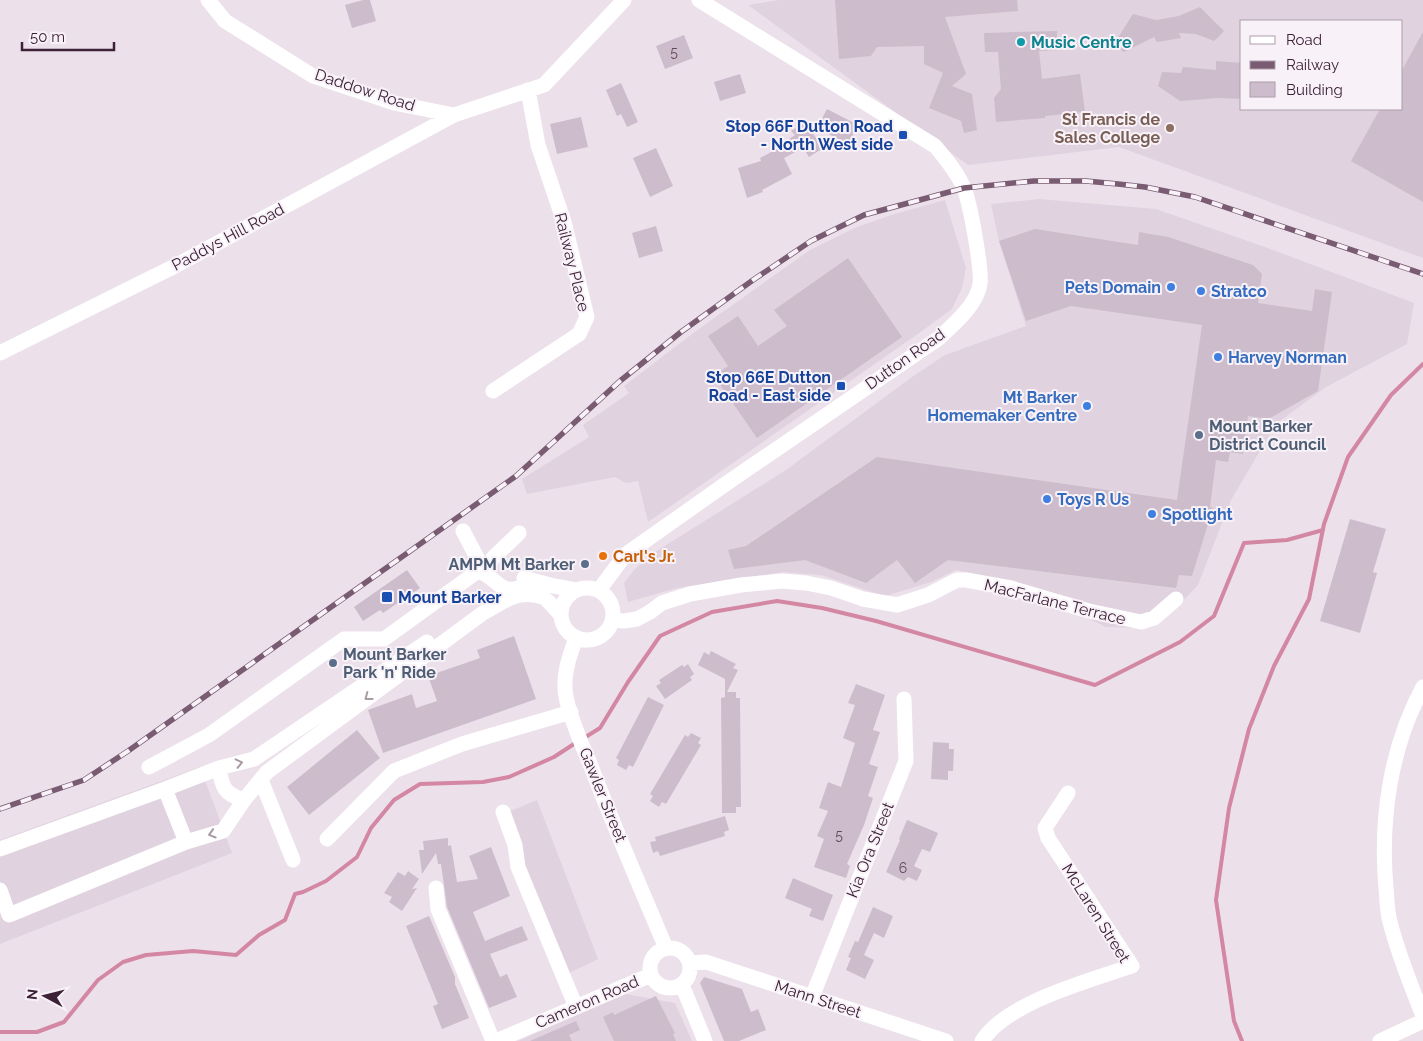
<svg xmlns="http://www.w3.org/2000/svg" width="1423" height="1041" viewBox="0 0 1423 1041" font-family="Raleway,sans-serif">
<style>
.built{fill:#e0d2df;fill-rule:evenodd}
.lines{fill:none;stroke-linecap:round;stroke-linejoin:round}
.stream{stroke:#d387a2;stroke-width:4}
.building{fill:#cdbdcc}
.minor{stroke:#fff;stroke-width:15}
.rail-casing{stroke:#795b72;stroke-width:5.5}
.rail{stroke:#f8f2f8;stroke-width:4;stroke-dasharray:11;stroke-linecap:butt}
.oneway{stroke:#a89ba5}
.culture-dot{fill:#0f9aa8;stroke:#f8f2f8;stroke-width:2}
.education-dot{fill:#8d6e63;stroke:#f8f2f8;stroke-width:2}
.transit-dot{fill:#1a4fb4;stroke:#f8f2f8;stroke-width:2}
.shop-dot{fill:#3f7fe0;stroke:#f8f2f8;stroke-width:2}
.service-dot{fill:#5c6f8a;stroke:#f8f2f8;stroke-width:2}
.food-dot{fill:#e8710a;stroke:#f8f2f8;stroke-width:2}
.labels{text-anchor:middle;dominant-baseline:central;stroke-width:4;stroke-linejoin:round;paint-order:stroke}
.number-label{font-size:14px;fill:#61485c}
.culture-label{font-size:16px;font-weight:bold;fill:#0d838f;stroke:#f8f2f8;text-anchor:start}
.street-label{font-size:16px;fill:#3d2137;stroke:#f8f2f8}
.education-label{font-size:16px;font-weight:bold;fill:#785e54;stroke:#f8f2f8;text-anchor:end}
.transit-label{font-size:16px;font-weight:bold;fill:#164399;stroke:#f8f2f8;text-anchor:end}
.shop-label{font-size:16px;font-weight:bold;fill:#366cbe;stroke:#f8f2f8;text-anchor:start}
.service-label{font-size:16px;font-weight:bold;fill:#4e5e75;stroke:#f8f2f8;text-anchor:start}
.food-label{font-size:16px;font-weight:bold;fill:#c56008;stroke:#f8f2f8;text-anchor:start}
</style>
<rect width="100%" height="100%" fill="#ece1eb"/>
<!-- built -->
<path class="built" d="M779,0H1423V258L1119,147L968,165L748,5ZM1242,21H1402V109H1242Z
M1039,199L1156,209L1265,247L1414,303L1407,344L1326,387L1276,424L1231,500L1198,585L1178,606L1144,628L1106,627L1018,584L1001,579L956,570L931,582L889,595H881L821,575L783,572L677,588L628,602L624,583L635,569L655,552L786,470L912,377L945,355L1026,326L999,241L991,204Z
M945,200L966,268L962,288L952,309L922,331L648,522L638,481L626,483L615,477L527,494L522,479L589,437L583,425L629,393L624,386L696,331L810,250L857,227L891,215Z
M200,767L232,853L0,944V840Z
M537,800L598,959L565,975L498,816Z
M626,994L675,1003L692,1041H518Z"/>
<g class="lines">
<!-- stream -->
<path class="stream" d="M584,738L600,728L628,682L660,636L712,612L777,601L822,608L876,621L1095,685L1180,642L1214,616L1244,543L1287,540L1323,530
M0,1032H37L64,1022L98,980L123,962L146,955L193,951L236,955L259,935L285,920L295,894L303,892L326,881L357,857L371,828L394,800L420,784L483,782L509,777L554,757L577,742
M1242,1041L1234,1021L1216,900L1229,808L1249,729L1274,666L1309,599L1324,524L1348,457L1391,395L1423,364"/>
</g>
<!-- building -->
<path class="building" d="M363,0H370L376,21L352,28L345,5Z
M835,0H1017L1018,11L945,17L966,74L952,86L972,94L977,130L964,133L961,121L929,108L943,73L924,64V46L877,47L871,56L839,59Z
M1200,7L1224,31L1214,41L1196,34L1179,33L1181,38L1157,42L1154,37L1124,52L1114,44L1133,14L1156,20L1179,16Z
M1057,31V50L1039,51L1042,79L1080,74L1085,112L1045,116V118L996,122L994,98L1001,89L998,52H985L984,33Z
M1423,32V202L1351,161L1380,109H1402V70Z
M684,35L693,58L665,69L656,46Z
M1216,61L1242,63V99L1218,98L1180,101L1158,86L1162,72L1181,73L1183,67L1216,70Z
M740,74L746,93L720,101L714,82Z
M621,83L638,122L627,127L621,114L617,116L606,90Z
M827,109L858,125L848,144L817,128Z
M581,117L588,147L557,154L550,124Z
M805,122L823,148L809,157L803,148L784,158L792,174L762,190L763,192L747,198L738,168L761,161L760,158L788,143L786,141L795,135L791,131Z
M656,148L673,186L650,197L633,158Z
M656,226L663,251L639,258L632,233Z
M1035,229L1138,245L1139,232L1168,237L1253,265L1262,274L1258,303L1312,311L1315,289L1332,292L1318,391L1268,419L1248,416L1243,454L1230,452L1228,462L1216,460L1210,507L1213,508L1192,576L1179,575L1176,588L948,560L915,583L897,560L866,583L805,560L734,569L728,550L746,546L877,457L1177,500L1202,325L1071,306L1026,321L999,241Z
M848,258L902,337L757,438L714,376L728,366L708,336L738,316L758,346L787,326L774,310Z
M1350,519L1386,529L1373,572L1377,573L1360,633L1320,621Z
M407,570L420,588L383,613L380,610L363,621L354,607Z
M514,636L536,699L383,753L368,710L412,694L416,708L437,701L428,676L480,658L477,650Z
M711,651L736,664L733,668L738,670L727,692H736V698H740L741,807H736V813H722L721,698L725,697V679L698,665L704,652L709,655Z
M688,664L694,674L690,677L692,680L665,699L656,686L661,683L659,680L682,665L684,667Z
M856,684L885,695L873,730L880,732L869,764L878,767L868,796L873,798L864,825L847,864L850,866L846,878L814,867L824,839L817,836L828,811L819,808L828,782L841,787L855,743L843,738L855,705L848,703Z
M648,697L664,705L633,767L629,765L626,770L617,765L619,760L616,758Z
M357,730L380,758L309,815L287,787Z
M691,733L701,738L698,743L701,745L666,804L662,802L659,807L650,801L653,796L650,794L685,735L688,737Z
M933,742L949,743V749H954L953,771H948V780L931,779Z
M725,816L729,830L724,832L725,836L660,856L658,851L653,853L650,842L656,841L655,837Z
M907,820L938,833L930,852L922,849L914,866L922,870L917,881L908,877L904,881L886,872L900,840L899,839Z
M448,838V846L451,845L457,882L478,879L469,856L491,847L510,896L473,912L485,941L522,926L528,940L490,954L500,977L507,974L517,997L489,1008L447,907L441,864H438L436,853L422,874L419,850H424L423,841Z
M408,871L419,879L412,889L417,888L402,911L389,902L392,897L384,893L398,872L405,876Z
M793,878L833,895L823,921L809,916L812,909L785,898Z
M873,907L893,916L884,938L874,933L864,955L874,960L865,979L846,970L851,958L848,957L855,941L858,942Z
M429,916L455,977V984L469,1018L442,1029L433,1006L438,1004L406,926Z
M704,977L742,989L751,1012L758,1009L766,1030L739,1041H724L700,983Z
M656,996L675,1033L673,1034L676,1041H614L603,1017L613,1012L614,1015Z
M576,1021L580,1030L569,1035L572,1041H530Z"/>
<g class="lines">
<!-- minor -->
<path class="minor" d="M208,0L225,21L313,76L394,103L454,115L544,85L624,0
M0,353L177,265L454,115
M493,391L579,334L587,317L564,222L538,145L528,90
M463,531L485,573L493,558L519,533
M524,578L554,586L576,590
M561 614a26 26 0 1 1 52 0a26 26 0 1 1-52 0Z
M599,590L625,555L727,483L939,338C953,325 977,305 980,284C982,269 970,201 963,186C956,171 946,159 935,146L699,0
M613,620L624,621L637,619L650,612L662,603L690,594L741,585L782,581L806,583L831,588L863,599L897,605L928,595L957,580H966L1011,588L1089,611L1141,622L1154,618L1176,599
M576,638C569,657 562,677 566,697C571,722 583,746 592,769C615,829 641,889 666,948
M1423,687C1390,748 1380,820 1386,888C1387,899 1387,911 1390,922C1398,954 1411,985 1423,1016
M149,767L209,735L344,639H384L478,571C489,574 495,583 504,588C512,592 519,586 527,587C537,589 553,606 560,614
M219,768L165,789L186,842L223,831L244,800L267,772L483,613C503,602 518,589 542,597
M261,780L293,860
M244,800C224,794 222,787 219,768L254,759L427,642
M503,812L515,845L518,867L576,1007
M327,839L394,771L462,744L571,712
M0,849L165,789
M436,888L438,909L493,1041
M0,890L9,915L186,842
M650 968a20 20 0 1 1 40 0a20 20 0 1 1-40 0Z
M690,963L706,962L946,1041
M682,985L705,1041
M812,997L906,761L904,699
M496,1041L651,975
M982,1041C1007,1002 1089,981 1132,966L1048,838L1045,828L1068,793
M1380,1041L1423,1021"/>
<defs>
<path id="rail" d="M0,809L84,780L128,751L516,476L620,381L681,332L753,280L811,241L864,215L964,188L1034,181H1086L1118,184L1145,187L1195,197L1423,274"/>
</defs>
<!-- rail casing -->
<use href="#rail" class="rail-casing"/>
<!-- rail -->
<use href="#rail" class="rail"/>
</g>
<!-- one-way arrows -->
<defs><path id="oneway-chevron" d="M-2-3.5L2.5 0L-2 3.5" fill="none" stroke-width="1.6" stroke-linecap="round" stroke-linejoin="round" transform="scale(1.25)"/></defs>
<g class="oneway">
<use href="#oneway-chevron" transform="translate(368 697) rotate(143)"/>
<use href="#oneway-chevron" transform="translate(239 763) rotate(-13)"/>
<use href="#oneway-chevron" transform="translate(212 834) rotate(163)"/>
</g>
<!-- markers -->
<circle class="culture-dot" cx="1021" cy="42" r="5"/>
<circle class="education-dot" cx="1170" cy="128" r="5"/>
<g class="transit-dot">
<rect x="898" y="130" width="10" height="10" rx="2.5"/>
<rect x="836" y="381" width="10" height="10" rx="2.5"/>
<rect x="381" y="591" width="12" height="12" rx="2.5"/>
</g>
<g class="shop-dot">
<circle cx="1171" cy="287" r="5"/>
<circle cx="1201" cy="291" r="5"/>
<circle cx="1218" cy="357" r="5"/>
<circle cx="1087" cy="406" r="5"/>
<circle cx="1047" cy="499" r="5"/>
<circle cx="1152" cy="514" r="5"/>
</g>
<g class="service-dot">
<circle cx="1199" cy="435" r="5"/>
<circle cx="585" cy="564" r="5"/>
<circle cx="333" cy="663" r="5"/>
</g>
<circle class="food-dot" cx="603" cy="556" r="5"/>
<g class="labels">
<!-- number labels -->
<g class="number-label">
<text x="674" y="52">5</text>
<text x="839" y="835">5</text>
<text x="903" y="868">6</text>
</g>
<!-- culture labels -->
<g class="culture-label">
<text x="1031" y="42">Music Centre</text>
</g>
<!-- street labels -->
<g class="street-label">
<text transform="translate(365 90) rotate(18)">Daddow Road</text>
<text transform="translate(228 237) rotate(-28)">Paddys Hill Road</text>
<text transform="translate(572 262) rotate(76)">Railway Place</text>
<text transform="translate(905 359) rotate(-35)">Dutton Road</text>
<text transform="translate(1055 602) rotate(14)">MacFarlane Terrace</text>
<text transform="translate(603 795) rotate(68)">Gawler Street</text>
<text transform="translate(870 850) rotate(-68)">Kia Ora Street</text>
<text transform="translate(1096 913) rotate(58)">McLaren Street</text>
<text transform="translate(818 999) rotate(18)">Mann Street</text>
<text transform="translate(587 1002) rotate(-23)">Cameron Road</text>
</g>
<!-- education labels -->
<g class="education-label">
<text x="1160" y="119">St Francis de<tspan x="1160" dy="18">Sales College</tspan></text>
</g>
<!-- transit labels -->
<g class="transit-label">
<text x="893" y="126">Stop 66F Dutton Road<tspan x="893" dy="18">- North West side</tspan></text>
<text x="831" y="377">Stop 66E Dutton<tspan x="831" dy="18">Road - East side</tspan></text>
<text x="398" y="597" text-anchor="start">Mount Barker</text>
</g>
<!-- shop labels -->
<g class="shop-label">
<text x="1161" y="287" text-anchor="end">Pets Domain</text>
<text x="1211" y="291">Stratco</text>
<text x="1228" y="357">Harvey Norman</text>
<text x="1077" y="397" text-anchor="end">Mt Barker<tspan x="1077" dy="18">Homemaker Centre</tspan></text>
<text x="1057" y="499">Toys R Us</text>
<text x="1162" y="514">Spotlight</text>
</g>
<!-- service labels -->
<g class="service-label">
<text x="1209" y="426">Mount Barker<tspan x="1209" dy="18">District Council</tspan></text>
<text x="575" y="564" text-anchor="end">AMPM Mt Barker</text>
<text x="343" y="654">Mount Barker<tspan x="343" dy="18">Park 'n' Ride</tspan></text>
</g>
<!-- food labels -->
<g class="food-label">
<text x="613" y="556">Carl's Jr.</text>
</g>
</g>
<!-- legend -->
<rect x="1240" y="20" width="162" height="90" fill="#f8f2f8" stroke="#ad9eab"/>
<rect x="1250" y="36" width="25" height="8" fill="#ffffff" stroke="#ad9eab"/>
<text x="1286" y="45" font-size="15" fill="#3d2137">Road</text>
<rect x="1250" y="61" width="25" height="8" fill="#795b72" stroke="#ad9eab"/>
<text x="1286" y="70" font-size="15" fill="#3d2137">Railway</text>
<rect x="1250" y="82" width="25" height="15" fill="#cdbdcc" stroke="#ad9eab"/>
<text x="1286" y="95" font-size="15" fill="#3d2137">Building</text>
<!-- north arrow -->
<g transform="translate(45 996) rotate(277)" stroke="#f8f2f8" stroke-width="4" paint-order="stroke">
<path d="M0-4L9 19L0 12L-9 19Z" fill="#3d2137"/>
<text y="-8" font-size="14" font-weight="bold" text-anchor="middle" fill="#3d2137">N</text>
</g>
<!-- scale -->
<path d="M22 42v8h92v-8" fill="none" stroke="#3d2137" stroke-width="2.5"/>
<text x="30" y="42" font-size="15" fill="#3d2137" stroke="#f8f2f8" stroke-width="4" paint-order="stroke">50 m</text>
</svg>
